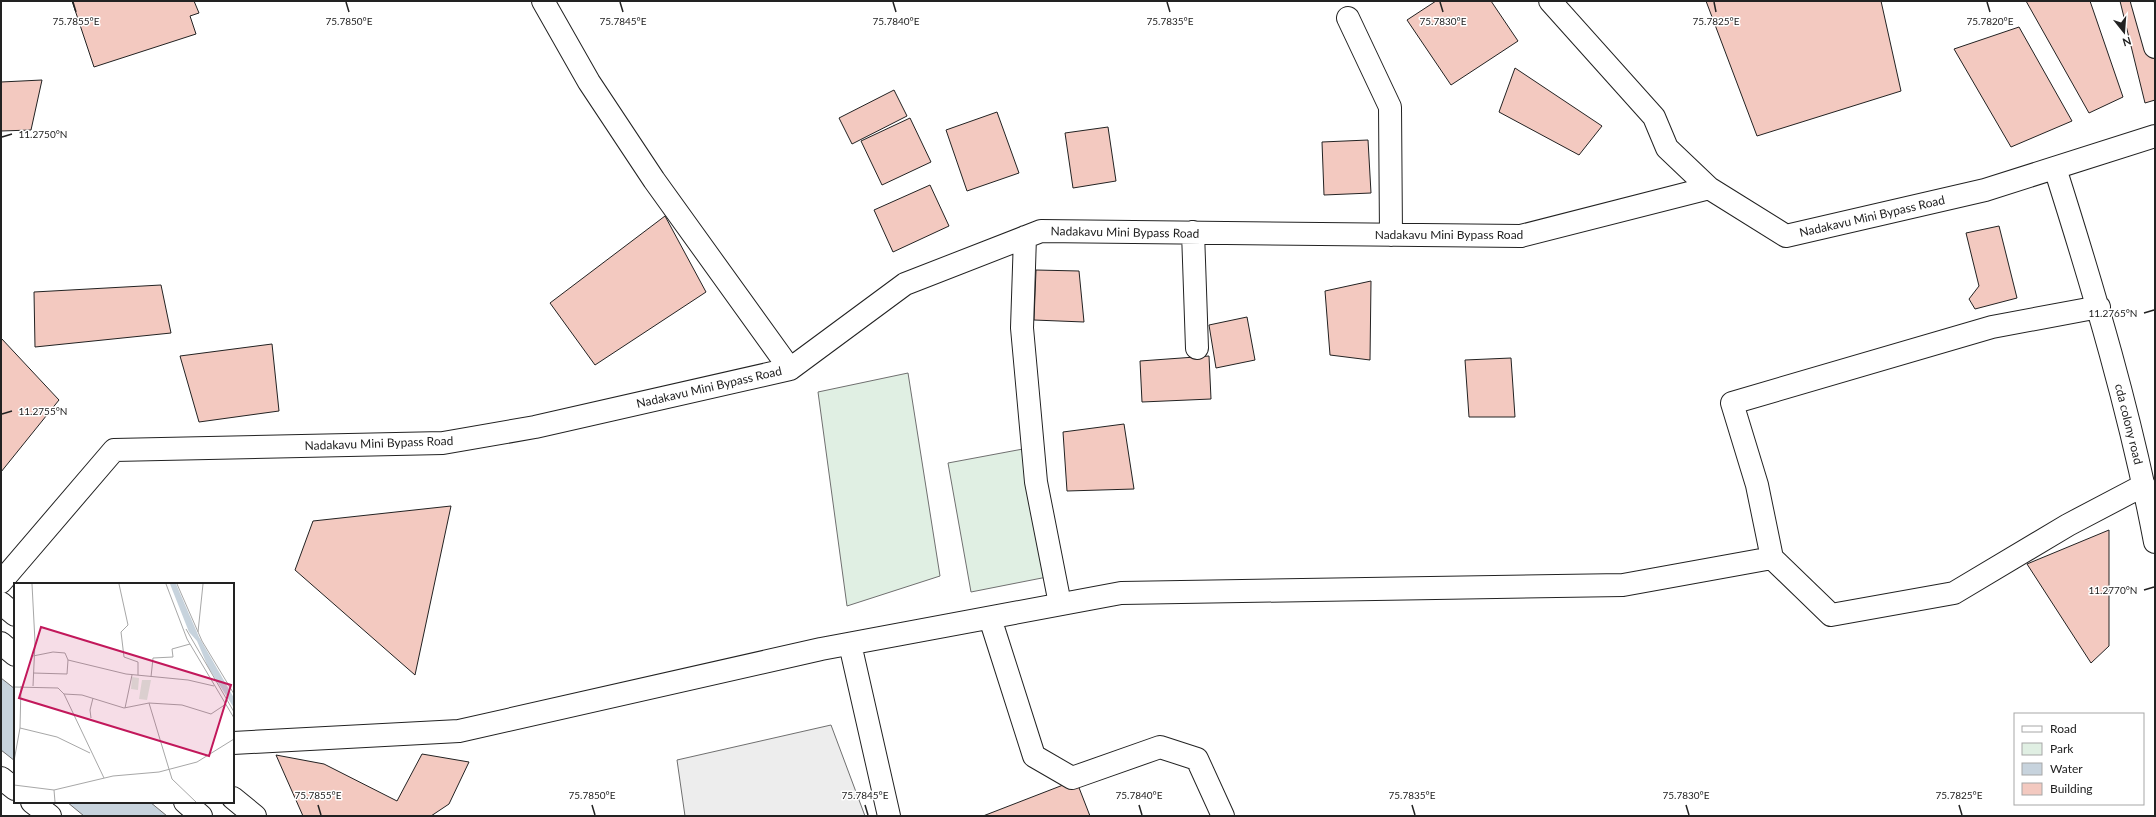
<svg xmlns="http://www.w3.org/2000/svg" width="2156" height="817" viewBox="0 0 2156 817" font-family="Lato,sans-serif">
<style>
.green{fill:#e0efe3;stroke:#6f6f6f}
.parking{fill:#ededed;stroke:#6f6f6f}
.water{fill:#c7d3dd;stroke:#6f6f6f}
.building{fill:#f3c9c0;stroke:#222}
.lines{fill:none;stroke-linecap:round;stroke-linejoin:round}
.minor-casing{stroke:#222;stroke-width:24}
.primary-casing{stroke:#222;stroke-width:24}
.minor{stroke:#fff;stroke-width:22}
.primary{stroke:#fff;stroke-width:22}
.ticks{fill:none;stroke:#222;stroke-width:1.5}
.labels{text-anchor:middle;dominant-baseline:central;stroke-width:3;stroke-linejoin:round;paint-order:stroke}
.street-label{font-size:12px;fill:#222;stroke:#fff}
.inset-road{fill:none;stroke:#a7a7a7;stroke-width:1}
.view{fill:#c2185b;fill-opacity:0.15;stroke:#c2185b;stroke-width:2}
.inset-edge{fill:none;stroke:#222;stroke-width:2}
.ticks-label{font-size:10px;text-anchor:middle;fill:#222;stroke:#fff;stroke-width:3;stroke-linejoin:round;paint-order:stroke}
</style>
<rect width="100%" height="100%" fill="#fff"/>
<!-- green -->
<path class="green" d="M908,373L940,576L847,606L818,392Z
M1023,449L1047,577L971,592L948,463Z"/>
<!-- parking -->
<path class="parking" d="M831,725L865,816H685L677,760Z"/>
<!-- water -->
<path class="water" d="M1,678L15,689V761L1,750Z
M67,802H150L167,816H84Z"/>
<!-- building -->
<path class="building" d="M72,1H194L199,13L190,16L196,34L94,67Z
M1436,1H1491L1518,41L1451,85L1407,20Z
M1706,1H1881L1901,91L1757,136Z
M2026,1H2090L2123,97L2089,113Z
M2120,1H2155V100L2145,103Z
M2019,27L2072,121L2011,147L1954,49Z
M1515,68L1602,126L1579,155L1499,112Z
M42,80L31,130L1,131V82Z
M894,90L907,116L852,144L839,118Z
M997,112L1019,173L967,191L946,130Z
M910,118L931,162L882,185L861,141Z
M1108,127L1116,181L1073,188L1065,133Z
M1368,140L1371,193L1324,195L1322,142Z
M930,185L949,226L893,252L874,210Z
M665,216L706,292L595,365L550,303Z
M1999,226L2017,298L1975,309L1969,299L1979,286L1966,233Z
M1036,270L1079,271L1084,322L1034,320Z
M1371,281L1370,360L1330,355L1325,291Z
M161,285L171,333L35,347L34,292Z
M1247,317L1255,360L1216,368L1209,325Z
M1,338L59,400L1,472Z
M272,344L279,411L199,422L180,356Z
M1209,356L1211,399L1142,402L1140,361Z
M1511,358L1515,417H1469L1465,360Z
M1124,424L1134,489L1067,491L1063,432Z
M451,506L415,675L295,570L313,521Z
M2109,530V646L2091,663L2027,564Z
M422,754L469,762L449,804L431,816H303L276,755L324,764L397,801Z
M1076,780L1090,816H983Z"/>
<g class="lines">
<defs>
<path id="minor" d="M543,1L589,82L654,180L790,369
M1550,1L1654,117L1667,148L1709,188
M2142,1L2155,47
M1348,18L1390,107L1391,235
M2055,168C2094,291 2131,415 2155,542
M1193,232L1197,348
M1025,237L1022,328L1036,482L1060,604
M2099,307L1992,327L1732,403L1757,485L1772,558L1831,615L1954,593L2068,525L2144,485
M1,582L114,450L443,443L535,427L790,369L905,284L1041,231L1521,236L1709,188L1786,236L1985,190L2155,136
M990,618L1034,756L1072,778L1160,747L1197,759L1223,816
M850,644L889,816
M233,743L459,731L821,649L1121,593L1623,585L1772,558
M1,778L15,789
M32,802L50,816"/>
<path id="primary" d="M1,603L15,615
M1,643L15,655
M233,798L255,816
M185,802L201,816"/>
</defs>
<!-- minor casing -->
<use href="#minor" class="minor-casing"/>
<!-- primary casing -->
<use href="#primary" class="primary-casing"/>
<!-- minor -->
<use href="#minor" class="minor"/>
<!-- primary -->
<use href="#primary" class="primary"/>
</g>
<!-- ticks -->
<path class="ticks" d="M73,2L76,12M346,2L349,12M620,2L623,12M893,2L896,12M1167,2L1170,12M1440,2L1443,12M1714,2L1716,12M1987,2L1990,12M2,137L12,134M2144,313L2154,310M2,414L12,411M2144,590L2154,587M318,805L321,815M592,805L595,815M865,805L868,815M1139,805L1142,815M1412,805L1415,815M1686,805L1689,815M1959,805L1962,815"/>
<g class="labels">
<!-- street labels -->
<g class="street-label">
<text transform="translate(1872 216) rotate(-13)">Nadakavu Mini Bypass Road</text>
<text transform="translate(1125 232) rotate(1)">Nadakavu Mini Bypass Road</text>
<text x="1449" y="234">Nadakavu Mini Bypass Road</text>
<text transform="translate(709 387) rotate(-13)">Nadakavu Mini Bypass Road</text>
<text transform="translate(2129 424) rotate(76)">cda colony road</text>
<text transform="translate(379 443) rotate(-2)">Nadakavu Mini Bypass Road</text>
</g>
</g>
<!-- overview -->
<g transform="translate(14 583)">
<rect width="220" height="220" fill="#fff"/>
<path d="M118,94L125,95L124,107L117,106ZM128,97H137L133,117L125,116Z" fill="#e0efe3"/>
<path d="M156,1H162L185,54L220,115V125L194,84L183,58L175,49Z" fill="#c7d3dd"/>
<path class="inset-road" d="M18,1L21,59L19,103M105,1L114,42L107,49L110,74L124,79V92M152,1L173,56L220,135M163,1L188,58L220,111M172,46L220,129M184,49L189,1M54,77L112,91L174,97L200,103M19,90L53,91L54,77L51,70L39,69L19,73M137,94L139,75L159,74L158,66L176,61M7,103L6,145L43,154L76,170M0,104L44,105L50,111L68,112L110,125L135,120L168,122L197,131L212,121M50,111L90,195M135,120L158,196L182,219M111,125L118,92M77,135L76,127L79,115M0,178L6,145M0,202L40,207L99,193L145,189L183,179L220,156M40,207L41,219"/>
<path class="view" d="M27,44L217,102L195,173L5,115Z"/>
<rect width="220" height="220" class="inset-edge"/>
</g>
<g class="ticks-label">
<text x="76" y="25">75.7855°E</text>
<text x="349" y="25">75.7850°E</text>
<text x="623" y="25">75.7845°E</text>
<text x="896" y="25">75.7840°E</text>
<text x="1170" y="25">75.7835°E</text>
<text x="1443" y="25">75.7830°E</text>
<text x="1716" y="25">75.7825°E</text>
<text x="1990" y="25">75.7820°E</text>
<text x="43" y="138">11.2750°N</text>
<text x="2113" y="317">11.2765°N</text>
<text x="43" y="415">11.2755°N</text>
<text x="2113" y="594">11.2770°N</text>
<text x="318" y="799">75.7855°E</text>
<text x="592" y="799">75.7850°E</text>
<text x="865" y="799">75.7845°E</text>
<text x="1139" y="799">75.7840°E</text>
<text x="1412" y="799">75.7835°E</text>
<text x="1686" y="799">75.7830°E</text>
<text x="1959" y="799">75.7825°E</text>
</g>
<!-- border -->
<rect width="2156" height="817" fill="none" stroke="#222222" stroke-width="4"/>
<!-- legend -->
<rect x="2014" y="713" width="130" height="92" fill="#ffffff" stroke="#a7a7a7"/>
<rect x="2022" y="726" width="20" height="6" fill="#ffffff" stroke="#a7a7a7"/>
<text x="2050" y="733" font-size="12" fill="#222222">Road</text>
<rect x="2022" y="743" width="20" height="12" fill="#e0efe3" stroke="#a7a7a7"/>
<text x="2050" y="753" font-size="12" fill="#222222">Park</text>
<rect x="2022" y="763" width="20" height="12" fill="#c7d3dd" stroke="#a7a7a7"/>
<text x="2050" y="773" font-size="12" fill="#222222">Water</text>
<rect x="2022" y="783" width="20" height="12" fill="#f3c9c0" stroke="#a7a7a7"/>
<text x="2050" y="793" font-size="12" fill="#222222">Building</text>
<!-- north arrow -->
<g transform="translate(2124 32) rotate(163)" stroke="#ffffff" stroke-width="3" paint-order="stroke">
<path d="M0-3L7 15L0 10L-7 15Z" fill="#222222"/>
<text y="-6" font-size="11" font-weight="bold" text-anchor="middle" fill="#222222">N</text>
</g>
</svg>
